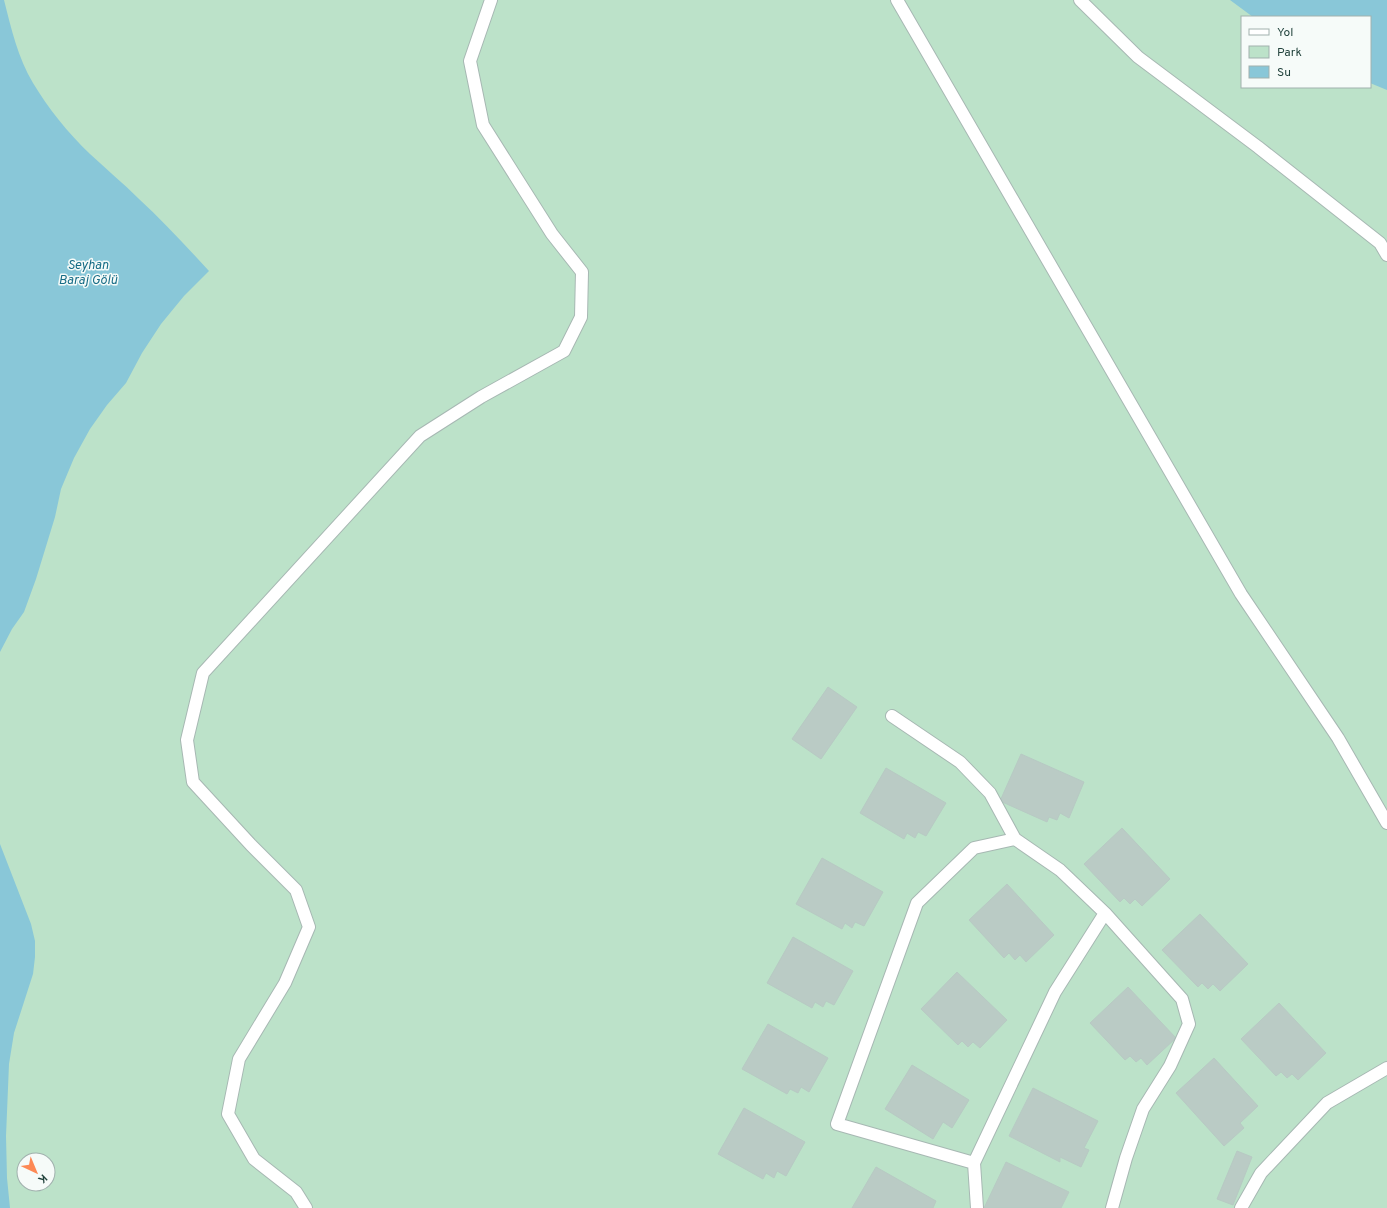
<svg xmlns="http://www.w3.org/2000/svg" width="1387" height="1208" viewBox="0 0 1387 1208" font-family="Overpass,sans-serif">
<style>
.green{fill:#bce2c9;fill-rule:evenodd}
.water{fill:#89c7d8}
.building{fill:#bacbc5;stroke:#b7cac3}
.lines{fill:none;stroke-linecap:round;stroke-linejoin:round}
.lane-casing{stroke:#a7b8b3;stroke-width:14}
.street-casing{stroke:#a7b8b3;stroke-width:14}
.lane{stroke:#fff;stroke-width:12}
.street{stroke:#fff;stroke-width:12}
.labels{text-anchor:middle;dominant-baseline:central;stroke-width:3;stroke-linejoin:round;paint-order:stroke}
.water-label{font-size:13px;font-style:italic;fill:#166c86;stroke:#f6fbf9}
</style>
<rect width="100%" height="100%" fill="#e5efeb"/>
<!-- green -->
<path class="green" d="M0,0H1387V1208H0ZM1242,17H1370V87H1242ZM24,1160H48V1184H24Z"/>
<!-- water -->
<path class="water" d="M0,0H4C11,28 18,58 33,83C48,108 68,133 90,154C106,169 123,183 139,199C163,221 186,246 209,271L184,296L161,324L142,353L126,383L107,405L90,429L74,458L61,489L55,517L36,579L24,612L12,629L0,652Z
M1230,0H1387V90L1370,83V17H1253Z
M0,844L31,924L35,941V957L33,974L14,1033L9,1064L6,1136L7,1178L10,1208H0Z"/>
<!-- building -->
<path class="building" d="M828,687L857,707L821,759L792,739Z
M1021,754L1084,782L1069,818L1060,813L1057,820L1049,817L1047,822L1000,801Z
M886,768L946,803L926,836L918,832L915,838L907,833L904,839L860,813Z
M1122,828L1170,879L1142,906L1135,899L1130,904L1124,898L1120,902L1084,864Z
M822,858L883,892L864,926L855,922L852,928L845,923L842,929L796,904Z
M1007,884L1054,935L1026,962L1020,955L1015,960L1009,953L1004,958L969,920Z
M1200,914L1248,964L1220,991L1213,984L1208,989L1202,983L1198,987L1162,950Z
M793,937L853,971L834,1005L826,1001L823,1007L815,1002L812,1008L767,983Z
M957,972L1007,1020L980,1048L973,1042L968,1047L962,1041L958,1045L921,1009Z
M1128,987L1176,1038L1147,1065L1141,1058L1136,1062L1130,1056L1125,1060L1090,1023Z
M1279,1003L1326,1053L1298,1080L1292,1074L1287,1078L1281,1072L1276,1076L1241,1039Z
M768,1024L828,1058L809,1092L801,1087L798,1093L790,1089L787,1094L742,1069Z
M1214,1058L1258,1106L1240,1123L1244,1128L1224,1146L1176,1093Z
M912,1065L969,1100L952,1128L943,1122L933,1139L885,1109Z
M1033,1088L1098,1121L1084,1148L1089,1150L1081,1167L1060,1157V1162L1009,1136Z
M744,1108L805,1142L786,1176L777,1171L774,1178L766,1173L763,1179L718,1154Z
M1237,1151L1252,1157L1233,1205L1217,1199Z
M1006,1162L1069,1192L1061,1208H984Z
M876,1167L936,1201L933,1208H852Z"/>
<g class="lines">
<defs>
<path id="lane" d="M892,716L960,762L990,793L1015,839
M974,1163L837,1124L917,903L974,848L1015,839L1060,870L1105,913L1182,999L1189,1024L1170,1066L1143,1109L1126,1158L1112,1208
M977,1208L974,1163L1055,992L1105,913"/>
<path id="street" d="M897,0L1241,594L1338,738L1387,823
M1080,0L1138,57L1258,147L1380,243L1387,255
M306,1208L296,1192L254,1159L228,1114L239,1059L285,983L309,927L296,890L251,845L193,782L187,740L203,673L420,436L481,397L564,351L581,317L582,272L552,234L483,125L470,61L491,0
M1241,1208L1261,1173L1327,1103L1387,1068"/>
</defs>
<!-- lane casing -->
<use href="#lane" class="lane-casing"/>
<!-- street casing -->
<use href="#street" class="street-casing"/>
<!-- lane -->
<use href="#lane" class="lane"/>
<!-- street -->
<use href="#street" class="street"/>
</g>
<g class="labels">
<!-- water labels -->
<g class="water-label">
<text x="88" y="266">Seyhan<tspan x="88" dy="15">Baraj Gölü</tspan></text>
</g>
</g>
<!-- legend -->
<rect x="1241" y="16" width="130" height="72" fill="#f6fbf9" stroke="#a1b1ae"/>
<rect x="1249" y="29" width="20" height="6" fill="#ffffff" stroke="#a1b1ae"/>
<text x="1277" y="36" font-size="12" fill="#22433d">Yol</text>
<rect x="1249" y="46" width="20" height="12" fill="#bce2c9" stroke="#a1b1ae"/>
<text x="1277" y="56" font-size="12" fill="#22433d">Park</text>
<rect x="1249" y="66" width="20" height="12" fill="#89c7d8" stroke="#a1b1ae"/>
<text x="1277" y="76" font-size="12" fill="#22433d">Su</text>
<!-- north arrow -->
<g transform="translate(36 1172) rotate(136)"><circle r="19" fill="#f6fbf9" stroke="#a1b1ae"/>
<path d="M0-3L7 15L0 10L-7 15Z" fill="#fd8955"/>
<text y="-6" font-size="11" font-weight="bold" text-anchor="middle" fill="#22433d">K</text>
</g>
</svg>
